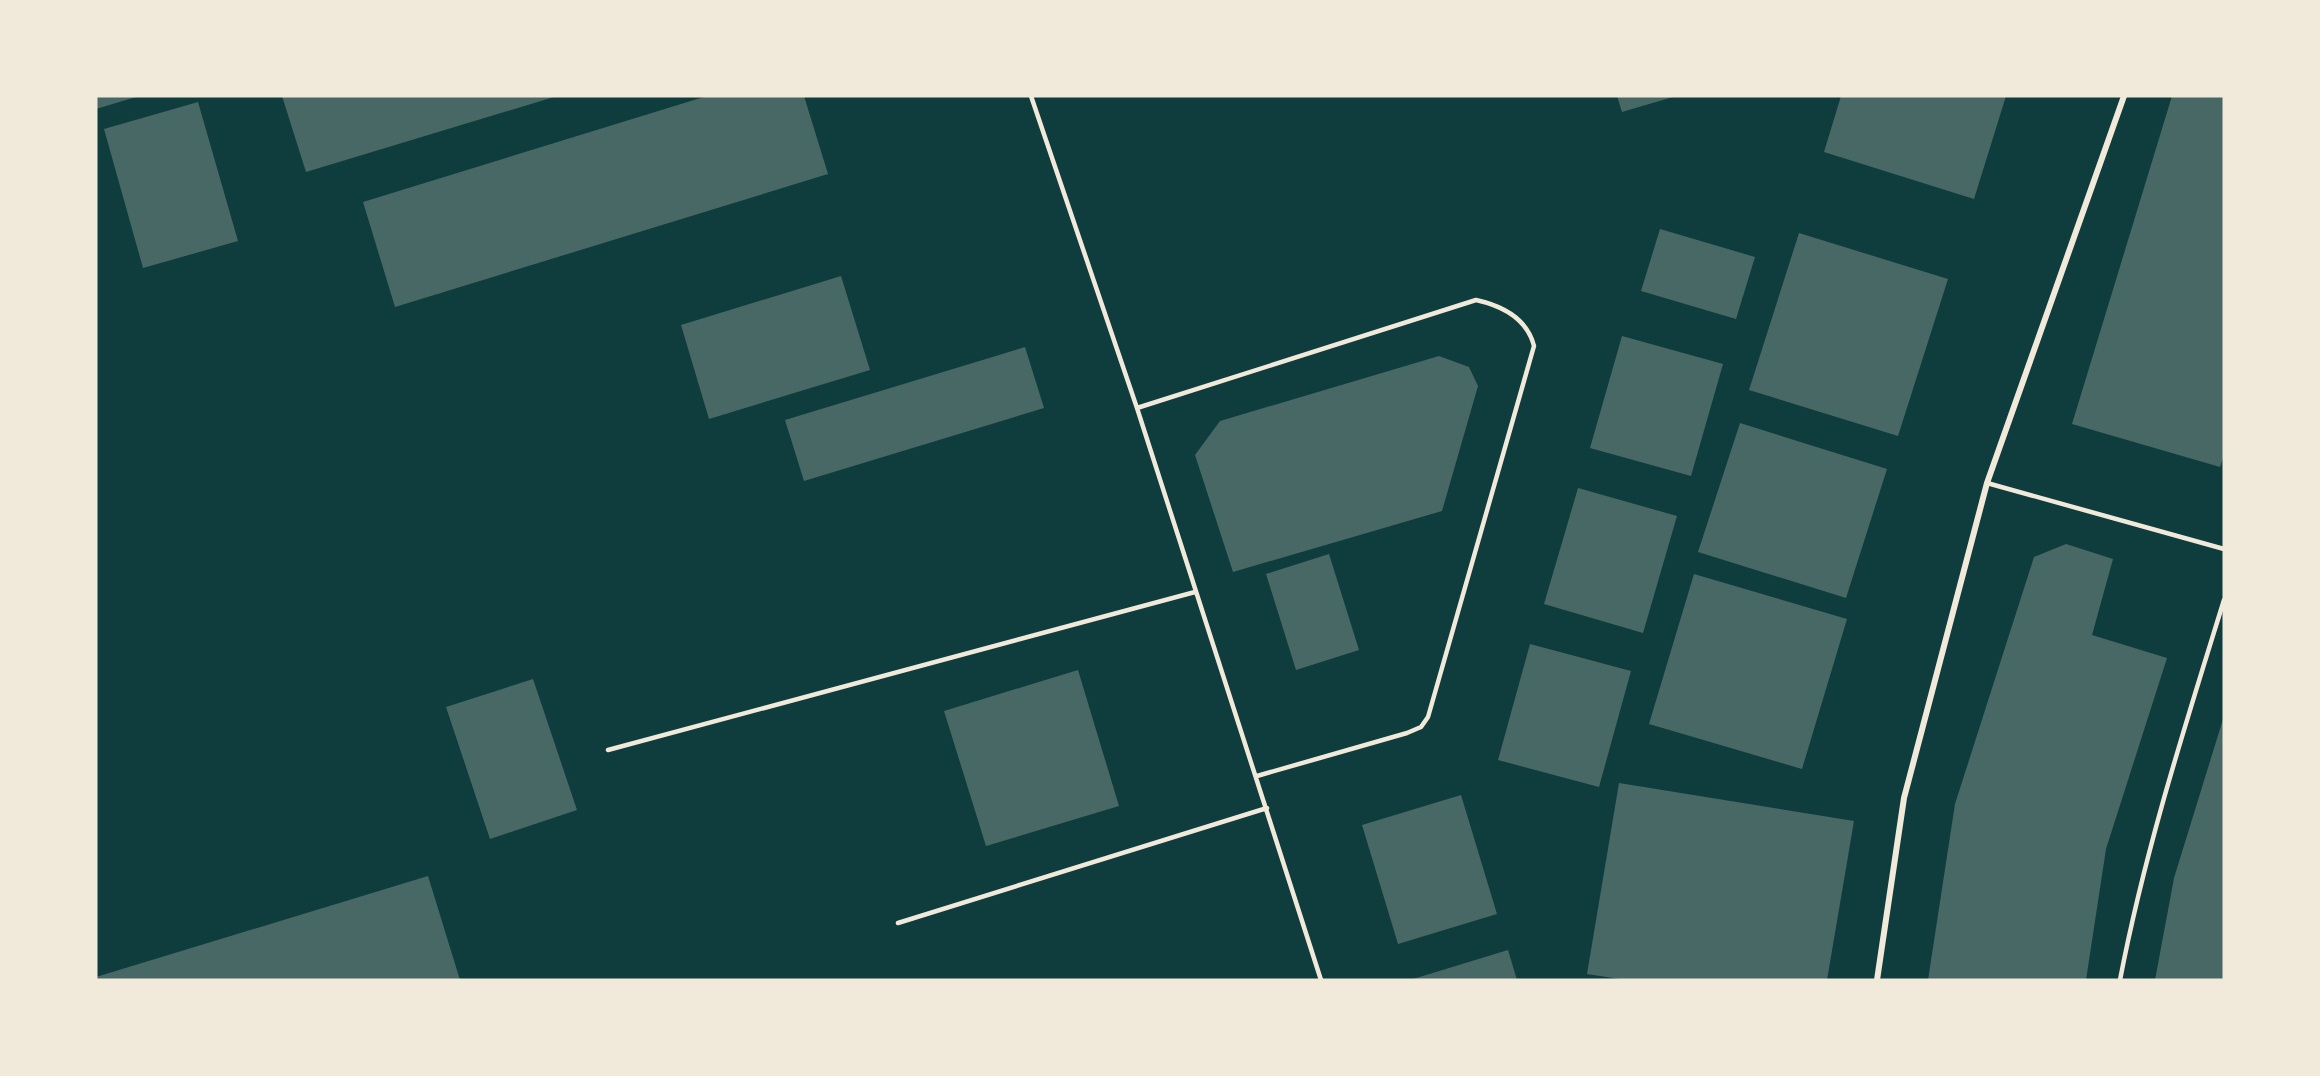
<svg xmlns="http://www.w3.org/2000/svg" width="2320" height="1076" viewBox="0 0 2320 1076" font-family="'Archivo Narrow',sans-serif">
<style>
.building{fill:#486865}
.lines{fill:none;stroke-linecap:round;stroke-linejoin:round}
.service{stroke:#f1e9da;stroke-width:4.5}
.minor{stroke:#f1e9da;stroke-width:6}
</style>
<rect width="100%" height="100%" fill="#0f3d3e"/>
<!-- building -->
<path class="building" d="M96,96H135L136,97L96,109Z
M282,96H554V97L306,172Z
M707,96H804L828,174L395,307L363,202Z
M1617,96H1673V97L1622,112Z
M1841,96H2006L1974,199L1824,152Z
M2172,96H2224V455L2220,467L2072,424Z
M198,102L238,241L143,268L104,129Z
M1660,229L1755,257L1736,319L1641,291Z
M1799,233L1948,279L1898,436L1749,390Z
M841,276L870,370L709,419L681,325Z
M1622,336L1723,364L1691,476L1590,448Z
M1025,347L1044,408L804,481L785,420Z
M1439,356L1469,367L1478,386L1442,511L1233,572L1195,455L1220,421Z
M1740,423L1887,469L1846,598L1698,552Z
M1578,488L1677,516L1643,633L1544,604Z
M2066,544L2113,559L2092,635L2167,658L2106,849L2086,980H1928L1955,804L2034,557Z
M1329,554L1359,650L1296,670L1266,574Z
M1694,574L1847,619L1802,769L1649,724Z
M1530,644L1631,671L1599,787L1498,760Z
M1078,670L1119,806L986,846L944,711Z
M533,679L577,810L490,839L446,707Z
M2224,716V980H2155L2174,878Z
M1619,783L1854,821L1827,980H1626L1587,974Z
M1461,795L1497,914L1398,944L1362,825Z
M428,876L460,980H96V977Z
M1508,950L1517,980H1413V979Z"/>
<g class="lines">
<!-- service -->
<path class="service" d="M1031,96L1137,408L1321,980
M1137,408L1476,300C1503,306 1527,318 1534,346L1428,717L1421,727L1407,733L1257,776
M1987,483L2224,549
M608,750L1195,592
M898,923L1267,808
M2120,980C2145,850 2185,726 2224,600"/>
<!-- minor -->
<path class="minor" d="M1877,980L1904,798L1987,483L2124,96"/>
</g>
<!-- border -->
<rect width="2320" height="1076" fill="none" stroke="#f1e9da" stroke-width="195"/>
</svg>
